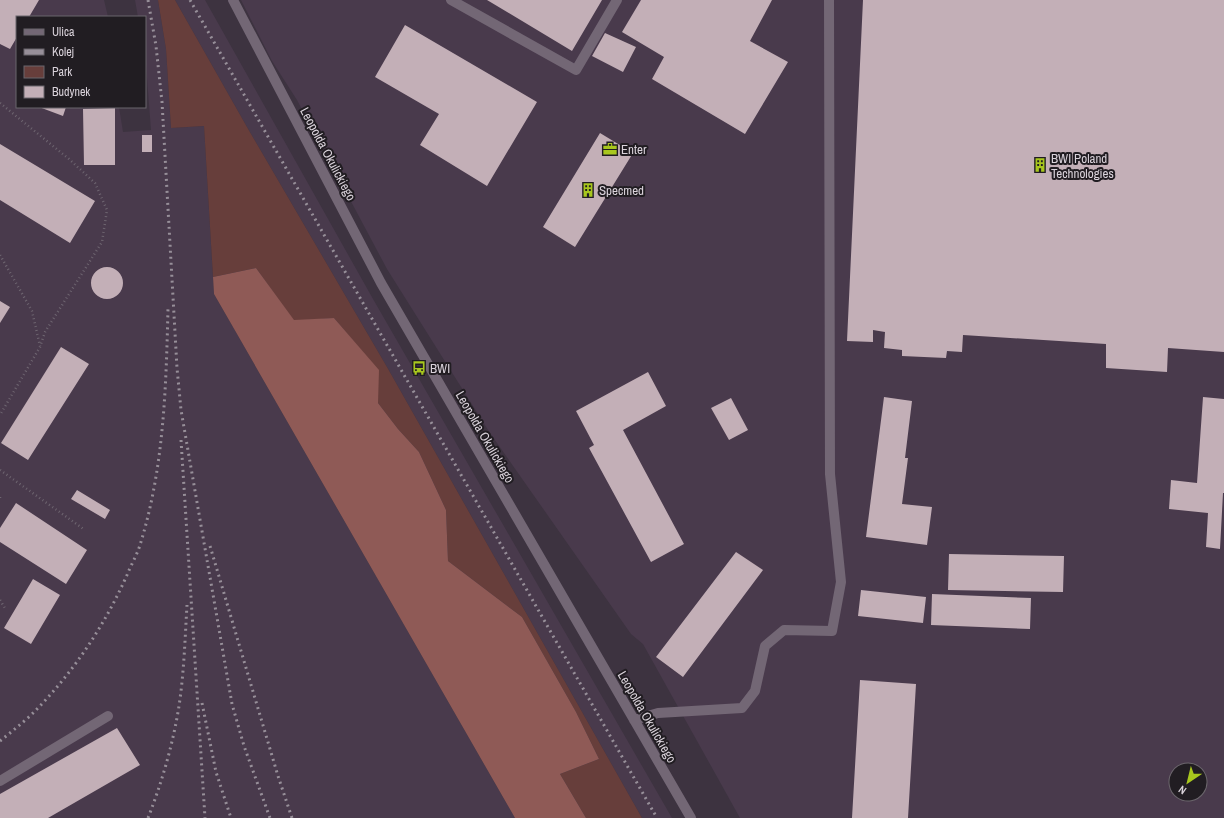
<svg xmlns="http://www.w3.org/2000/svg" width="1224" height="818" viewBox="0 0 1224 818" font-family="'Archivo Narrow',sans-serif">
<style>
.built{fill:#493a4c;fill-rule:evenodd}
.green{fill:#673e3b}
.forest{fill:#8f5a56}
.building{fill:#c3afb7}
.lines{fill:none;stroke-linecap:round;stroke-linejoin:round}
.path{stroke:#6e6570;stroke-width:2.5;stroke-dasharray:1 3;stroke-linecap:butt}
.minor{stroke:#736775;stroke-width:10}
.rail{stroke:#978f99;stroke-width:3;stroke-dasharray:2 4;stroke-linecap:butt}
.labels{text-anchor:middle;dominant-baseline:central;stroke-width:4;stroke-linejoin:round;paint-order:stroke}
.poi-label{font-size:13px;fill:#dad3db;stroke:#211d22;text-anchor:start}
.street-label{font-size:13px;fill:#dad3db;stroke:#211d22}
</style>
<rect width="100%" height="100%" fill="#3d3340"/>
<!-- built -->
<path class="built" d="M0,0H104L108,17H17V107H119L123,132L151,130L145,52V17H138L135,0H158L166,49L171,128L204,126L214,294L515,818H0Z
M175,0H205L373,299L672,818H642L387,367L247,127Z
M241,0H1224V818H740L643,644L631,634L490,433L387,269L297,100L272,61ZM1176,770H1200V794H1176Z"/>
<!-- green -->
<path class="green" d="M158,0H175L247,127L387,367L642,818H586L560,774L599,759L576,712L522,617L448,561L446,510L419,452L398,429L378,403V370L334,318L294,321L256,268L213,277L204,126L171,128L166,49Z"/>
<!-- forest -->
<path class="forest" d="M256,268L294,320L334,318L379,370L378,403L398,429L419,452L446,510L448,561L522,617L576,712L599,759L560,774L586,818H515L214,294L213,277Z"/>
<!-- building -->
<path class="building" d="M0,0H39L29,17H17V37L10,49L0,44Z
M487,0H602L572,51Z
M641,0H772L750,41L788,62L745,134L652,79L664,57L622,32Z
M863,0H1224V352L1168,348L1167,372L1106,368V344L963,335L962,352L947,351L946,358L902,356V350L884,348L885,332L873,330V342L847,341Z
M405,25L537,102L487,186L420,145L439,114L375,77Z
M605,33L636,47L623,72L592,56Z
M39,107H66L63,116Z
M115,108V165H84L83,109Z
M600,133L633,153L575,247L543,227Z
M142,135H152V152H142Z
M0,144L95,201L70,243L0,200Z
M91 283a16 16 0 1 1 32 0a16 16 0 1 1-32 0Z
M0,301L10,307L0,323Z
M61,347L89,364L28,460L1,443Z
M648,372L666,406L623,430L684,544L651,562L589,448L594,445L576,411Z
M884,397L912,401L905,458H908L902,504L932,507L927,545L866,537Z
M1203,397L1224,399V493H1223L1220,549L1206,547L1208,513L1169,509L1171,480L1197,483Z
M731,398L748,430L729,440L711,408Z
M77,490L110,510L105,519L71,499Z
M16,503L87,550L66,584L0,542V528Z
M736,552L763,570L683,677L656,657Z
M949,554L1064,556L1063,592L948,590Z
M33,579L60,595L31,644L4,628Z
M861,590L926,597L923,623L858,616Z
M932,594L1031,598L1030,629L931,625Z
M860,680L916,684L908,818H852Z
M117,728L140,765L48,818H0V794Z"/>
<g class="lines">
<!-- path -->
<path class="path" d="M0,103L69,159L95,183L107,210L102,242L45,332L40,347L0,415
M0,255L32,311L40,346
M0,470L85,530
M0,497V501
M0,600L6,610"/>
<!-- minor -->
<path class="minor" d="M233,0L381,283L691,818
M451,0L576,70L617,0
M634,720L658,713L742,708L755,691L765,646L784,630L832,631L841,582L830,474L829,0
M0,781L108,716"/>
<!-- rail -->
<path class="rail" d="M148,0L156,46L162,102L177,368L181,410L232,704L244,746L270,818
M190,0L657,818
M181,440L205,818
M210,546L278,776L292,818
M202,703L216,772L231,818
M0,741C10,733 20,725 30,716C71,676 104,627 127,575C131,565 137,555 140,545C164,468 166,388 168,309
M148,818C162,782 173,744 179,706C184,673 185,639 187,605"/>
</g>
<!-- icons -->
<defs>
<symbol id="office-bare" viewBox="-9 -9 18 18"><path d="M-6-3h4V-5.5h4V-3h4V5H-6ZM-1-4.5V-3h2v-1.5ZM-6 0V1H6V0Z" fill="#a8c71e" stroke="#211d22" stroke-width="2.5" paint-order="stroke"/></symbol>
<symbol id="building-bare" viewBox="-9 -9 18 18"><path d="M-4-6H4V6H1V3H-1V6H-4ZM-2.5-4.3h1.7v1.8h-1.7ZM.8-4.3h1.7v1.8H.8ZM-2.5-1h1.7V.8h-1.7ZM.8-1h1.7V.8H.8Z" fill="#a8c71e" stroke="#211d22" stroke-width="2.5" paint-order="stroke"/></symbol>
<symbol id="bus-bare" viewBox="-9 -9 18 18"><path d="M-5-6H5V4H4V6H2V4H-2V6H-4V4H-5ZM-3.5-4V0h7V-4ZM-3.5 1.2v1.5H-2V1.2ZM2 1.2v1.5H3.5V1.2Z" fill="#a8c71e" stroke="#211d22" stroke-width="2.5" paint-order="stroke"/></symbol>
</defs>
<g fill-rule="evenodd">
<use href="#office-bare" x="600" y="139" width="20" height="20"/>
<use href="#building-bare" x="1030" y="155" width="20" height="20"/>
<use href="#building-bare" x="578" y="180" width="20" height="20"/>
<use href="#bus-bare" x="409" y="358" width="20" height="20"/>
</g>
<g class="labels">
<!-- poi labels -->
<g class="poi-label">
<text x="621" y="149">Enter</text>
<text x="1051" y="158">BWI Poland<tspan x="1051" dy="15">Technologies</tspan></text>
<text x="599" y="190">Specmed</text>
<text x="430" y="368">BWI</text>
</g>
<!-- street labels -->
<g class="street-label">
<text transform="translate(328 154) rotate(62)">Leopolda Okulickiego</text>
<text transform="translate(485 437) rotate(60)">Leopolda Okulickiego</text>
<text transform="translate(647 717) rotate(60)">Leopolda Okulickiego</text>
</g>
</g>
<!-- legend -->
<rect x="16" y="16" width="130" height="92" fill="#211d22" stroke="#6b666c"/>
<rect x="24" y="29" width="20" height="6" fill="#736775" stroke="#6b666c"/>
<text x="52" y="36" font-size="12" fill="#dad3db">Ulica</text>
<rect x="24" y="49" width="20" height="6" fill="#978f99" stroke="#6b666c"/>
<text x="52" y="56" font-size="12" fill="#dad3db">Kolej</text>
<rect x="24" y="66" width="20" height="12" fill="#673e3b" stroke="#6b666c"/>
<text x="52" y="76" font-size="12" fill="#dad3db">Park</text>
<rect x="24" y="86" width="20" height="12" fill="#c3afb7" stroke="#6b666c"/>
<text x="52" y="96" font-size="12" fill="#dad3db">Budynek</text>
<!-- north arrow -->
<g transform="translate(1188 782) rotate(215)"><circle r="19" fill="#211d22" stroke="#6b666c"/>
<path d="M0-3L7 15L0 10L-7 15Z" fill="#a8c71e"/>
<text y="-6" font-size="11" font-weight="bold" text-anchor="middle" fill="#dad3db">N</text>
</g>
</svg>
